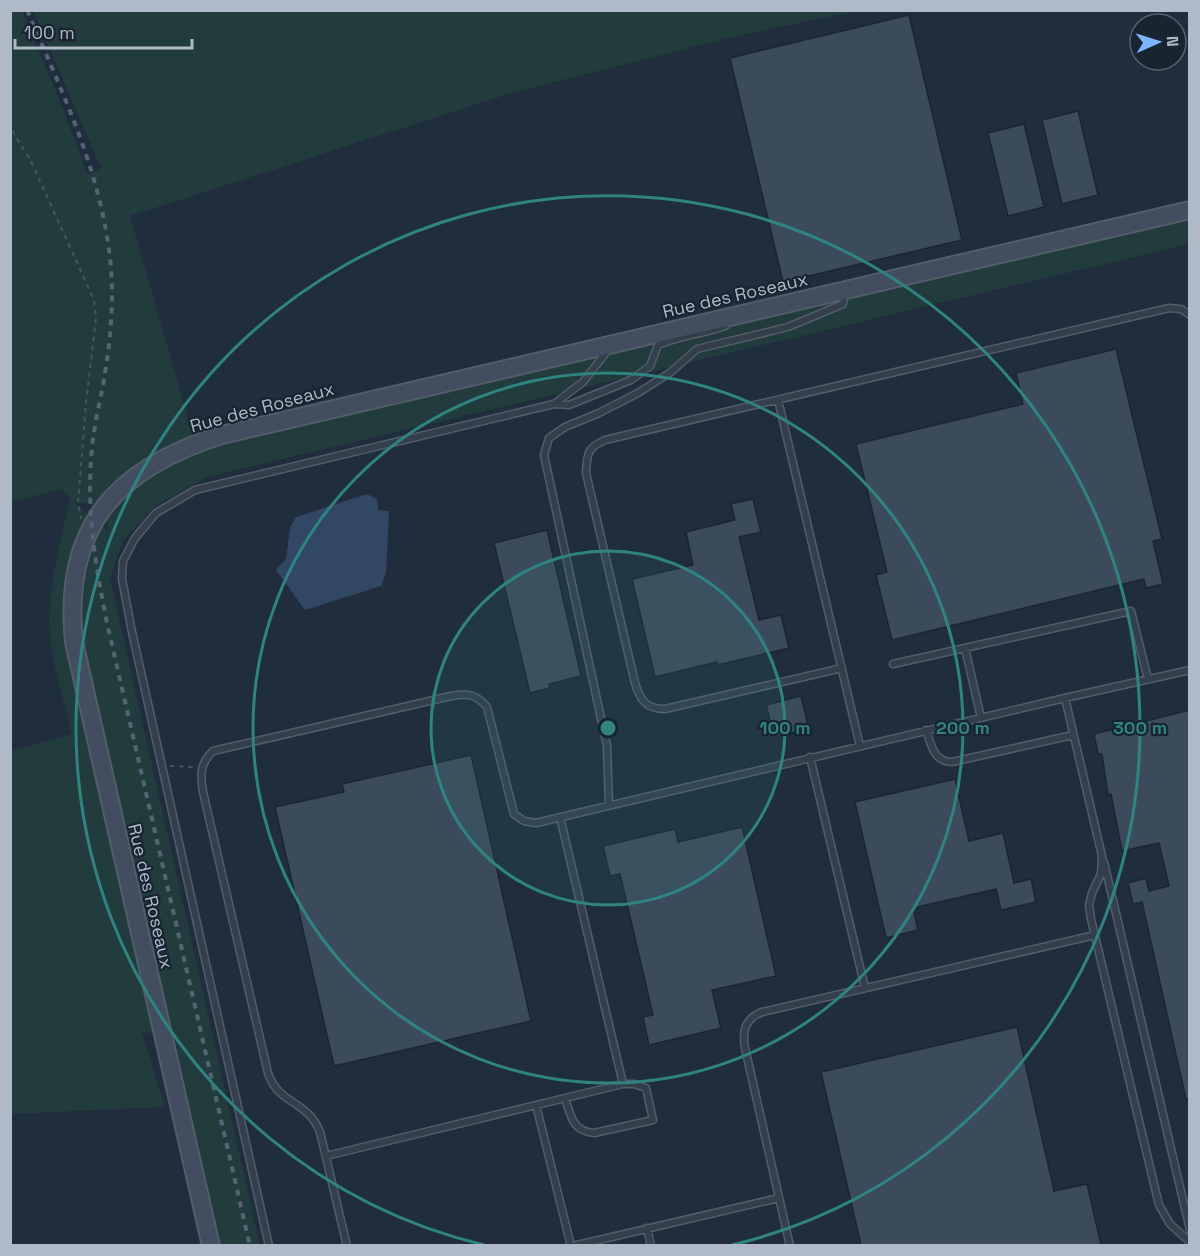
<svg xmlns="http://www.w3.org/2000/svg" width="1200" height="1256" viewBox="0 0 1200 1256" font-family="'Space Grotesk',sans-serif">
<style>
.green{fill:#223b3d;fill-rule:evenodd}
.water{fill:#314763}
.building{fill:#3c4b5c;stroke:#1b2633;stroke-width:1.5}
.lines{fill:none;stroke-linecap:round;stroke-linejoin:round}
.lane-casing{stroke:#525d6a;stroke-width:9}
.secondary-casing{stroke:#525d6a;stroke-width:20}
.path{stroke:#40585a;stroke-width:2;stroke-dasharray:4.5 4.5;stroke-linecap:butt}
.lane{stroke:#343f4c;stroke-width:6}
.secondary{stroke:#424e60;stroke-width:16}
.rail{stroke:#566374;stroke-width:4;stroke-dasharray:6 6;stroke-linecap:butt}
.ring{fill:none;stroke:#2f8480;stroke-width:3}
.labels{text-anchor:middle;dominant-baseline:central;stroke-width:4.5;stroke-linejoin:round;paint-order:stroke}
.street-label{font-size:18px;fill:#afbac8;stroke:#192431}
.centre{fill:#2f8480;stroke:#192431;stroke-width:3}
.ring-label{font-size:18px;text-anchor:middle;font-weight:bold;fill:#2f8480;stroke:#192431;stroke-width:4.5;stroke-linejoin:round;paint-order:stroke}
</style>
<rect width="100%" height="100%" fill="#202d3c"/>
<!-- green -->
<path class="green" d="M11,11H22L59,99L88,175L101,168L33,11H856L728,38L515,92L130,216L195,443L1189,210V244L207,477L155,506L123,541L110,578L260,1245H221L174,1036L142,1032L165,1107L11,1114V751L72,734C66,706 54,672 51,644C44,596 60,546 70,499L61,489L11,502ZM72,500L78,503L106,504L108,532Z"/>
<!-- water -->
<path class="water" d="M367,494L377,499L378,510L389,511L386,573L381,586L305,610L276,570L286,559L290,528L296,517Z"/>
<!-- building -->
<path class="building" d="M909,15L962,240L783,282L730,58Z
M1078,111L1098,195L1062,204L1042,120Z
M1024,124L1044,207L1008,216L988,133Z
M1116,349L1162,539L1153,541L1163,584L1146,588L1144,579L892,640L876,575L887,572L856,444L1023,404L1016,373Z
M753,499L761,532L739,537L759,620L781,615L789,648L717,665V662L655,677L632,579L693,565L686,532L735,520L731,504Z
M547,530L581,676L549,684L550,688L530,693L494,543Z
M801,696L809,729L774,737L766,705Z
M1190,710V1099H1186L1142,902L1133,904L1128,883L1146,878L1149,891L1169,886L1159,843L1122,851L1111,794L1108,795L1102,754H1098L1094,734Z
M471,755L531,1021L334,1066L275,807L344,792L342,784Z
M955,779L969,841L1003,833L1014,883L1031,879L1036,902L1001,910L996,889L913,908L918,930L886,938L855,802Z
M742,827L776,976L712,990L721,1028L649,1045L643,1017L653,1015L620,874L610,876L603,846L675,829L678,842Z
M1017,1027L1054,1191L1087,1184L1101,1245H861L821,1072Z"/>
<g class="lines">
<defs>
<path id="lane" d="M778,400L860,746
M555,404L569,405L631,380L650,366L658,345C679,336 703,334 725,326V323
M965,648L981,718
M893,664L1131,611L1148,679
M842,668L665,709C646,709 640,700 635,683L586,473C587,454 587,448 605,440L1169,308L1181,309L1190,315
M1190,670L1065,698L1102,856L1101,874L1092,893L1089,905L1091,919L1159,1205L1170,1224L1190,1242
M926,730C932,746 933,761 952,762L1073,735
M810,757L865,988
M609,805L607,746L544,455L549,438L565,427L599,413L638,393L671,372L697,349L788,327L843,304L844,292
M560,817L623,1084
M1104,862L1190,1230
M536,1105L571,1246
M326,1156L623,1084H634L646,1088L653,1120L594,1133C572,1131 571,1116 565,1098
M647,1228L651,1246
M269,1246L132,632L122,579L123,561L135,538L156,513L195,490L554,404L583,382L608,350
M347,1246L320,1132C307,1099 279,1106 268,1073L203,792C200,775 200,763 213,751L451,696C468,693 476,694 487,707L514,814L524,821L536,823L1065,698
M573,1246L779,1198
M790,1246L745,1048C742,1030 745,1019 762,1012L1095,935"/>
<path id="secondary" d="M211,1246L74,642C62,527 116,468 222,435L1190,210"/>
</defs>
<!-- lane casing -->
<use href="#lane" class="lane-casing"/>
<!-- secondary casing -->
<use href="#secondary" class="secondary-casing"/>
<!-- path -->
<path class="path" d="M10,122L15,136L30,159L94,300L96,318L86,403L78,503L81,519
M170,766L194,767"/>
<!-- lane -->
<use href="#lane" class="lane"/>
<!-- secondary -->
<use href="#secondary" class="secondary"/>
<!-- rail -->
<path class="rail" d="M27,10C63,94 103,176 111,268C114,307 110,346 103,385C99,406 94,426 92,448C86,508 95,564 107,623L250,1246"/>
</g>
<!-- distance rings -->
<circle cx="608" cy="728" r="177" fill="#2f8480" fill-opacity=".12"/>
<g class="ring">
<circle cx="608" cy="728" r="177"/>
<circle cx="608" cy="728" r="355"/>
<path d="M484 1245A532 532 0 1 1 732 1245"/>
</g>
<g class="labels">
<!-- street labels -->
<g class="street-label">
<text transform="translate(735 295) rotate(-13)">Rue des Roseaux</text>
<text transform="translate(262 407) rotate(-15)">Rue des Roseaux</text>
<text transform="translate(151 896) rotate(77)">Rue des Roseaux</text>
</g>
</g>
<circle cx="608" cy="728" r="9" class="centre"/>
<g class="ring-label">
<text x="785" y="734">100 m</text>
<text x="963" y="734">200 m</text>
<text x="1140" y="734">300 m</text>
</g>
<!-- border -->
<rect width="1200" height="1256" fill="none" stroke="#afbac8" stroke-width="24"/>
<!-- north arrow -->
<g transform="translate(1158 42) rotate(87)"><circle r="28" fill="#192431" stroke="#55606d" stroke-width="1.5"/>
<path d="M0-4.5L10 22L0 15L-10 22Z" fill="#7db4ff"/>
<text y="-9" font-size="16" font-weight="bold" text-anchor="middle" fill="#afbac8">N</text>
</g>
<!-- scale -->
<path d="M15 39v9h177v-9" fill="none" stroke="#afbac8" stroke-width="3"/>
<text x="24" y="39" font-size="18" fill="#afbac8" stroke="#192431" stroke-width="4.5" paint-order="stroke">100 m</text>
</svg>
